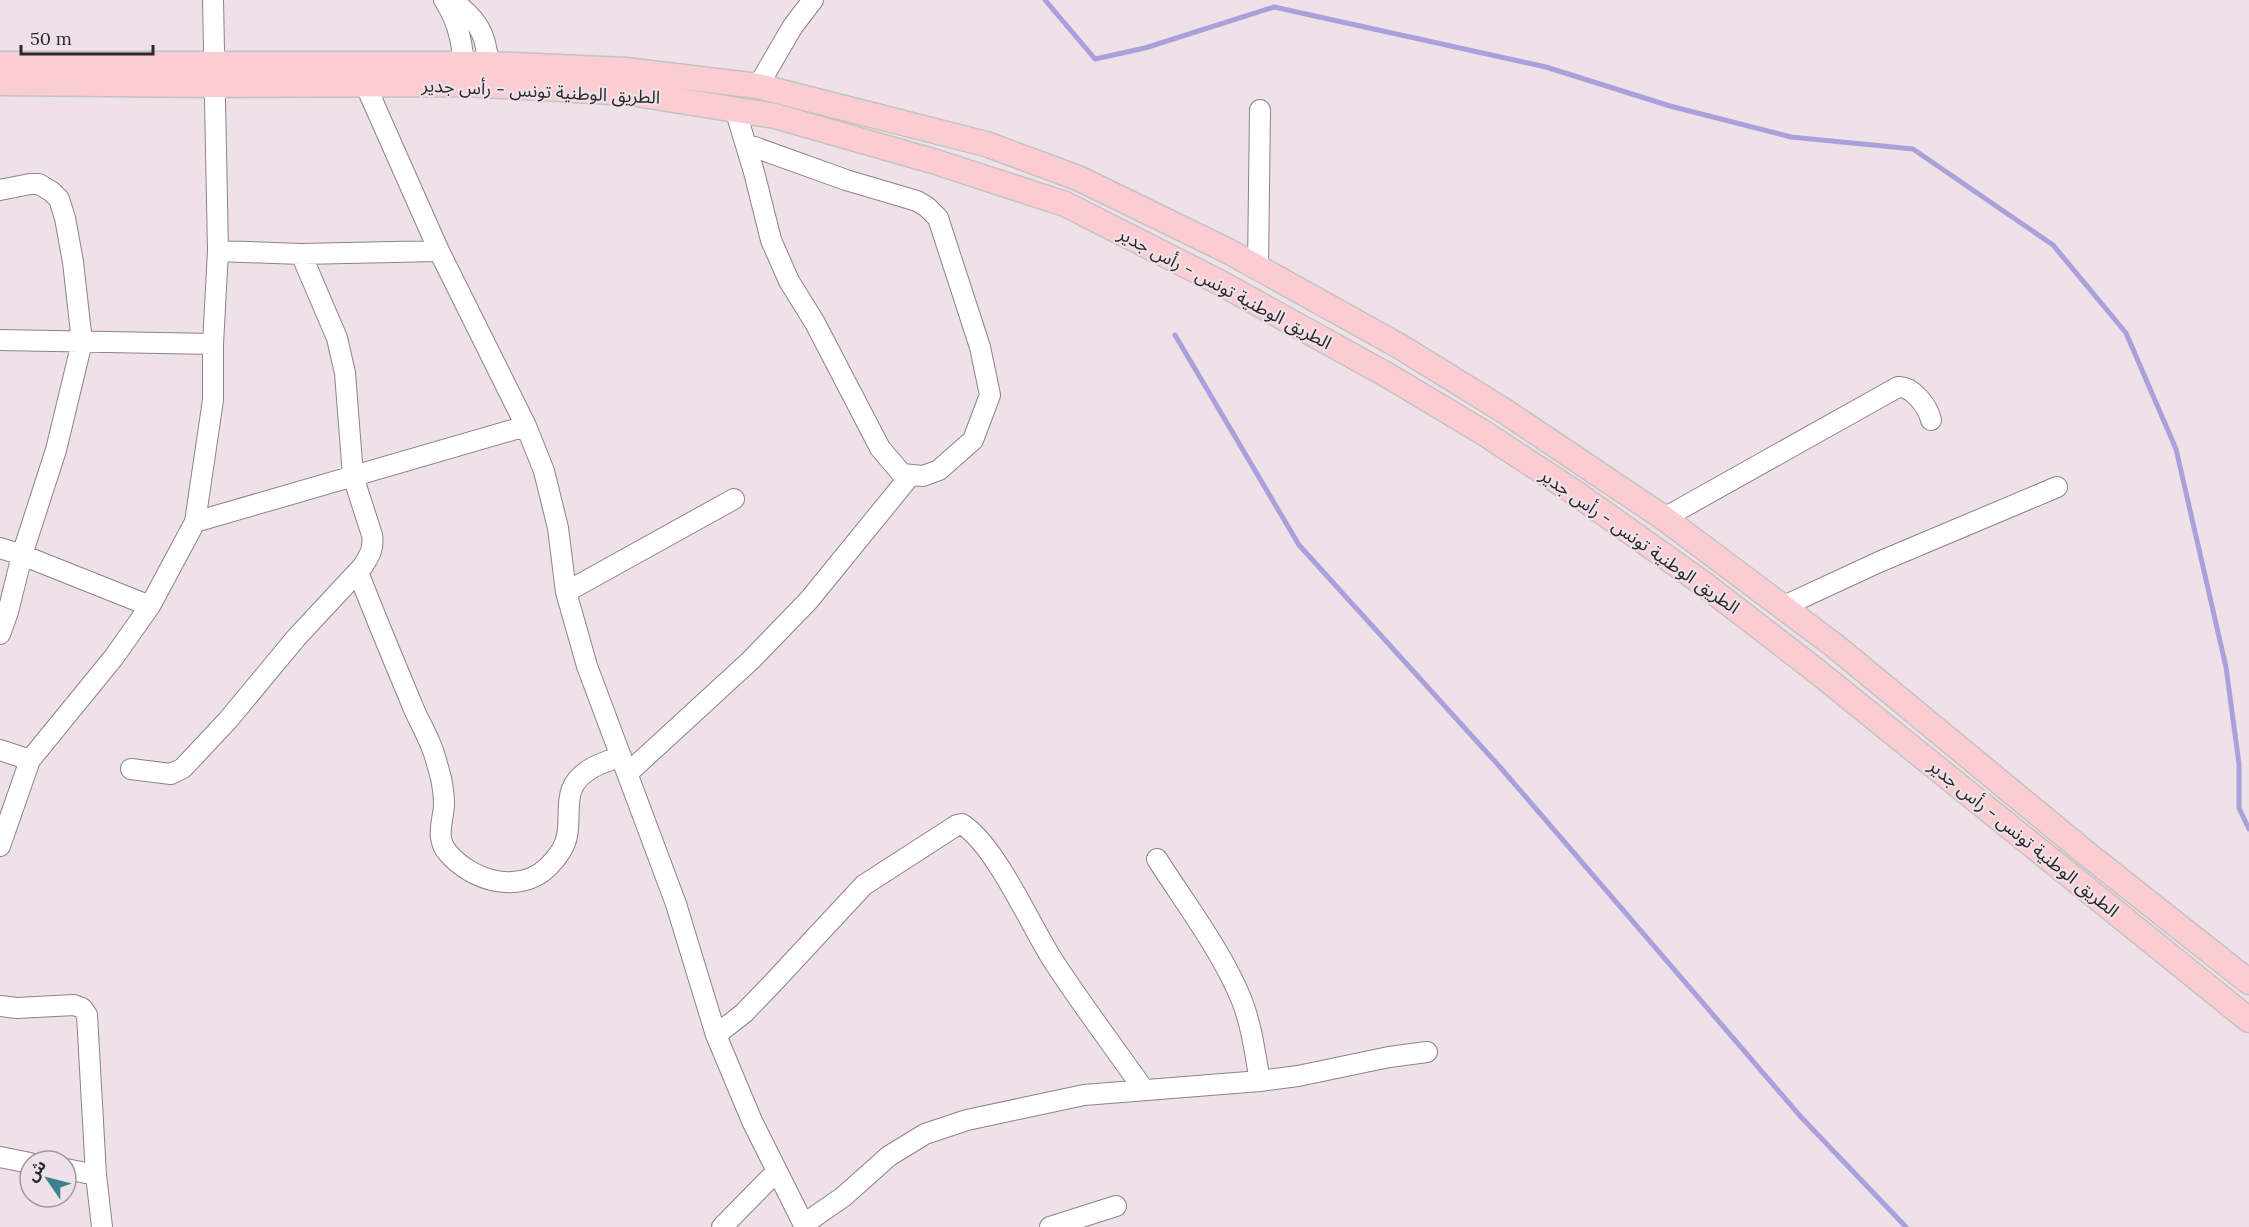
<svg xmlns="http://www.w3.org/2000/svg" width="2249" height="1227" viewBox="0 0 2249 1227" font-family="Lora,'Noto Sans Arabic',serif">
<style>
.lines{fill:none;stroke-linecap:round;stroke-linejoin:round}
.stream{stroke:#aaa1dc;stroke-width:5}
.minor-casing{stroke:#8e8288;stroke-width:22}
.major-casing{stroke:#c4c3c4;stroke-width:27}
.minor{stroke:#fff;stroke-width:20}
.major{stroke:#fbcdd3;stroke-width:24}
.labels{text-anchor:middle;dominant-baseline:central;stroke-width:4.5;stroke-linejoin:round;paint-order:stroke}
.street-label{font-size:18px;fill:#2d282b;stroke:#eee1e7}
</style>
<rect width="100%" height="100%" fill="#eee1e7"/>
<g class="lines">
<!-- stream -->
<path class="stream" d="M1045,0L1095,59L1145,48L1274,7L1546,67L1670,106L1791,137L1913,149L2053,245L2126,333L2176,449L2226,667L2239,764V808L2249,829
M1175,335L1299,545L1500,767L1801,1117L1906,1227"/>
<defs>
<path id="minor" d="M444,0C460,24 463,48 465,77
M451,0C484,23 486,38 490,77
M365,84L439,251L526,426L544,471L558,528L566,592L587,666L676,904L716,1035L752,1121L805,1227
M758,86L793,26L813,0
M735,109L754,172L771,240L789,281L815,323L880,448L902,474L923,476L939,470L973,440L990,395L980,347L938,218L927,207L917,201L846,180L746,144
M0,190L30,184H39L52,192L59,199L65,218L73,262L82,342L56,450L22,555L8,612L0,634
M218,251L301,254L439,251
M1258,267L1260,110
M0,340L213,344
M1664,518L1898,387C1913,386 1928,407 1931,420
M195,522L526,426
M0,548L22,555L150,606
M358,572C375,616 393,659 411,702C417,718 426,732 432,748C436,758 438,768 441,778C443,788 444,796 444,805C443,822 435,838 448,853C472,881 519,895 548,867C556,859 565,847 567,836C572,810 560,786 592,768C600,763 612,760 621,756
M566,592L734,499
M1782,607L1879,562L2057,487
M0,750L30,760
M131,769L171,774L183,768L228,720L296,638L363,566C370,555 374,548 372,535L353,476L345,373L337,338L301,254
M628,773L751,660L809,600L910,476
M0,846L30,760L114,657L150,606L195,522L213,400V344L218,251L213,0
M1157,859C1185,903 1223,953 1242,1001C1252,1027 1255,1054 1260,1081
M0,1006L17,1008L74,1005L82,1008L87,1015L96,1175L102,1227
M716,1035L744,1013L770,986L864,885L957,825L962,824C997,847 1030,925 1054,962C1082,1005 1114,1047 1144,1090
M0,1157L30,1163
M66,1169L96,1175
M804,1224L843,1197L889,1156L925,1134L967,1120L1084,1095L1260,1081L1298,1076L1389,1057L1427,1052
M722,1227L777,1171
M1050,1227L1116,1206"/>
<path id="major" d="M0,64H488L626,70L758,86L986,144L1078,178L1228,251L1401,347L1506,412L1664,518L1835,646L2087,854L2249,982
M0,83L216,85L466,84L630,93L775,116L936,162L1065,204L1217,281L1387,375L1484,433L1577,494L1701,582L1814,669L2249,1020"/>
</defs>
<!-- minor casing -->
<use href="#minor" class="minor-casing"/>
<!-- major casing -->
<use href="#major" class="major-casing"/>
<!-- minor -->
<use href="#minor" class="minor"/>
<!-- major -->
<use href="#major" class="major"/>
</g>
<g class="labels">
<!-- street labels -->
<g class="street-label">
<text transform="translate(541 91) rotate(3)">الطريق الوطنية تونس - رأس جدير</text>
<text transform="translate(1225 288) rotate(28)">الطريق الوطنية تونس - رأس جدير</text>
<text transform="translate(1640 541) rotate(35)">الطريق الوطنية تونس - رأس جدير</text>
<text transform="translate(2024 838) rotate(39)">الطريق الوطنية تونس - رأس جدير</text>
</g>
</g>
<!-- north arrow -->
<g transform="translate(48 1179) rotate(305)"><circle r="28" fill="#eee1e7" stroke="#a1979c" stroke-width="1.5"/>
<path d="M0-4.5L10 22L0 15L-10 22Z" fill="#3c818e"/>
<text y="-9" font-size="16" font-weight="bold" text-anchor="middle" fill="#2d282b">ش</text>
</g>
<!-- scale -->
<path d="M21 45v9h132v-9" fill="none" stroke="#2d282b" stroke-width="3"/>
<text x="30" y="45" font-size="18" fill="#2d282b" stroke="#eee1e7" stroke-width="4.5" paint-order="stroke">50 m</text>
</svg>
